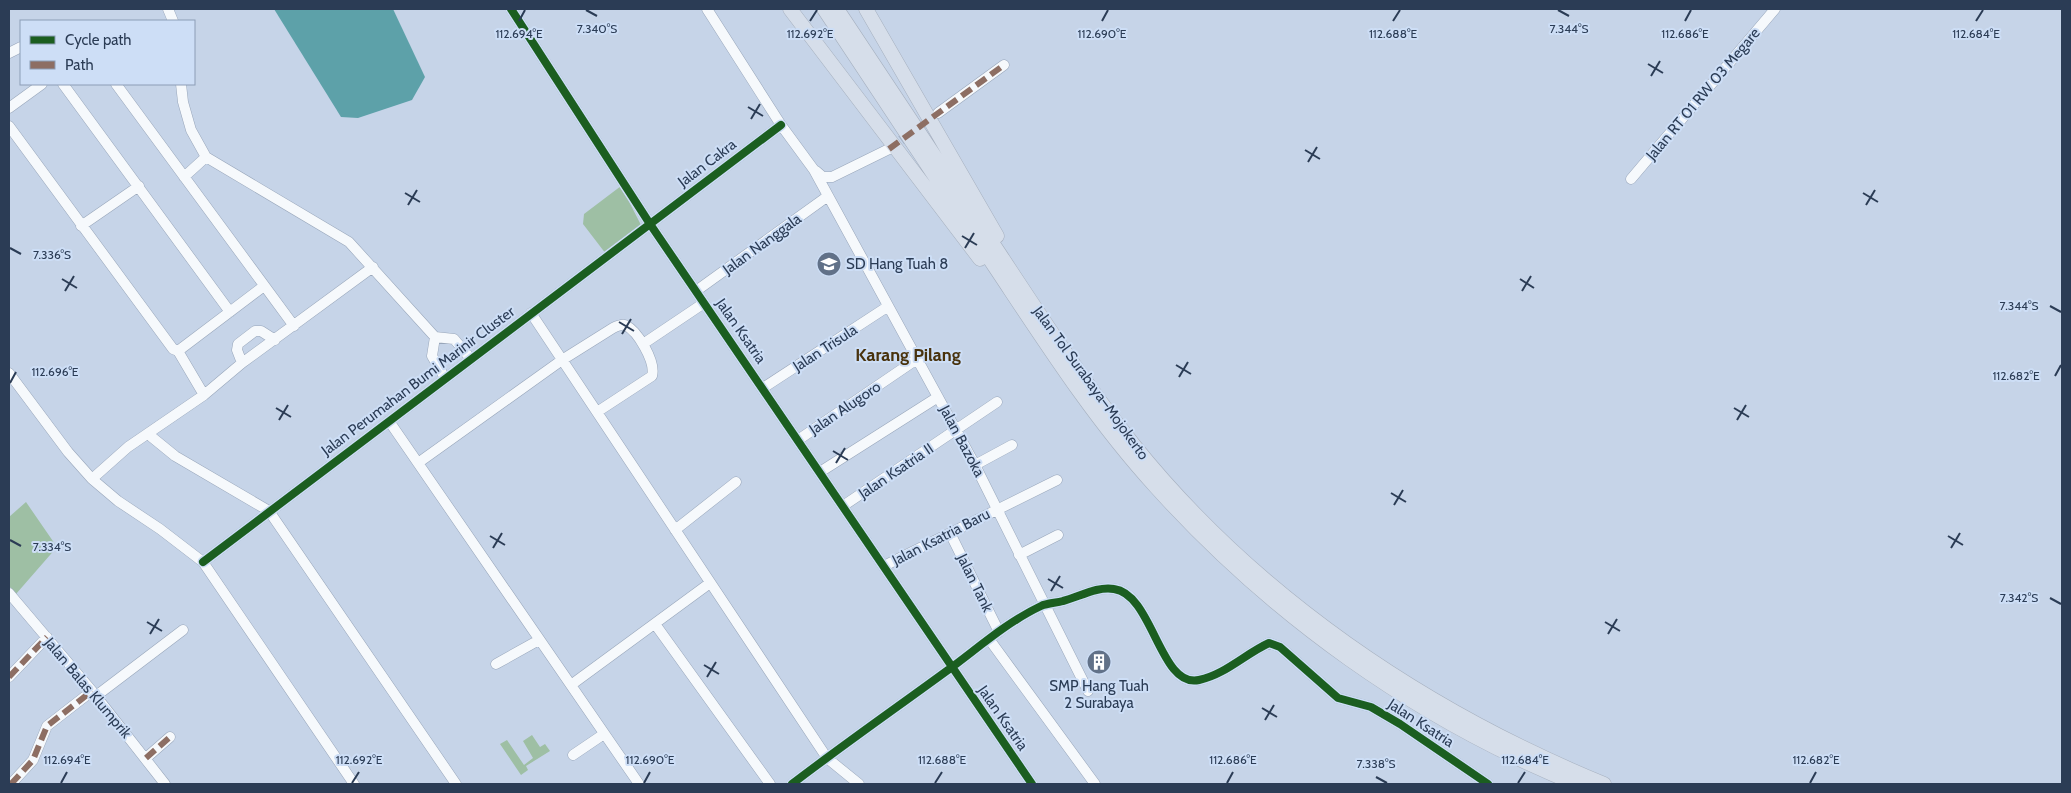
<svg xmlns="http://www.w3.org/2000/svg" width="2071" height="793" viewBox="0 0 2071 793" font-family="Cabin,sans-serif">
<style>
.green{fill:#9ebfa4}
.water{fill:#5da1a9}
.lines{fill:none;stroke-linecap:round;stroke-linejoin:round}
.minor-tunnel{stroke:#a7b6cb;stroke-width:10;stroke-dasharray:10 5;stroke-linecap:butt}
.minor-casing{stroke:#98a6ba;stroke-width:11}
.highway-casing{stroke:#a6b0bf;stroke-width:15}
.minor{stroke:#f6f9fc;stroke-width:10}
.highway{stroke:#d6deea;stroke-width:14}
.quiet{stroke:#8d6e63;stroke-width:6;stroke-dasharray:12 6;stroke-linecap:butt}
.cycleway-casing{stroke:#cddef6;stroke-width:11}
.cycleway{stroke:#1b5e20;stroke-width:8}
.ticks{fill:none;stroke:#2b3c55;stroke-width:2}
.labels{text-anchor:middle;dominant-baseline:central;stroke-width:4;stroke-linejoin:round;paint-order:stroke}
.street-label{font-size:15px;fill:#2b3c55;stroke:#cddef6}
.poi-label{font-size:15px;fill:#2b3c55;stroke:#cddef6;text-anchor:start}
.quarter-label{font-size:18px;font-weight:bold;fill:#49330e;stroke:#cddef6}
.ticks-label{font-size:12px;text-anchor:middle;fill:#2b3c55;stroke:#cddef6;stroke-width:4;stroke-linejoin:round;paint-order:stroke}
</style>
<rect width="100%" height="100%" fill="#c6d4e8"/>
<!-- green -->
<path class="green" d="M621,186L641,225L606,254L583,224L584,214Z
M26,502L57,547L16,594L9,586V517Z
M532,735L540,747L545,744L550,751L526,766L528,770L521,775L500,744L507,740L524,765L533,758L523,741Z"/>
<!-- water -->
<path class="water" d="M274,9H393L425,77L412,100L358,118L341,117Z"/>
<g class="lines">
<!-- minor-tunnel -->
<path class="minor-tunnel" d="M889,149L936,115"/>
<defs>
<path id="minor" d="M168,9L173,21
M511,9L650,224L1032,784
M707,9L781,125L814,170L975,465L1088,691
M9,53L21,47
M63,84L230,312
M116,84L294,326
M181,84L183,102L191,130L206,157L349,242L435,337L454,339L471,359
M9,108L42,84
M938,113L1004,65
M9,126L173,349L178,351
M816,171L823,177H832L889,149
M184,177L206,157
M1631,179L1775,9
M81,226L139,186
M696,291L828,196
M531,313L827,758L859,784
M435,337L432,356L445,378
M643,344L704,303
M178,351L264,286
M178,351L204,395
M242,363L237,350L238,344L255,331H261L275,340
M9,373L68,452L92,479L118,501L160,529L203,562L354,784
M763,388L887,307
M389,421L639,784
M148,434L175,456L269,511L456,784
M798,440L917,359
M418,463L562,360L613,328C617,326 621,324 625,325C638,331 656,362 652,376L597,412
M975,465L1012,445
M820,472L938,397
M92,479L128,447L204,395L242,363L373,267
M843,506L997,402
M675,530L736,482
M950,533L999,632
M1019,555L1058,535
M203,562L781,125
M884,566L1057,480
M9,593L92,691L165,784
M655,624L770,784
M989,639L1095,784
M496,664L539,640
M9,677L47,637
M571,685L710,583
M96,696L183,630
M573,755L604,734
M146,758L170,737
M11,784L33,760L47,726L92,691
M792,784C843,745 896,708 948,670C978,648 1007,622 1041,606C1047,603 1056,603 1063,601C1079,597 1097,586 1114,589C1153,594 1160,689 1199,680C1226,674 1245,654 1269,643L1280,647L1338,698L1371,707L1400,724L1488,784"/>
<path id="highway" d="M790,9L980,259
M824,9C881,95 938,181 995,267C1045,342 1094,419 1155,486C1271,615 1416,719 1576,784
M837,9C892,91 946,174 1001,256C1043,320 1085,384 1133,444C1256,597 1424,710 1604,784
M866,9L997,236"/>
</defs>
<!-- minor casing -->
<use href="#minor" class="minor-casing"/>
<!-- highway casing -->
<use href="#highway" class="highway-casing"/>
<!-- minor -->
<use href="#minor" class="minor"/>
<!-- highway -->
<use href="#highway" class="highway"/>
<!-- quiet -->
<path class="quiet" d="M889,149L1004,65
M9,677L47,637
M146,758L170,737
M11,784L33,760L47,726L92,691"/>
<defs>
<path id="cycleway" d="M511,9L650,224L1032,784
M203,562L781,125
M792,784C843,745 896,708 948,670C978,648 1007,622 1041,606C1047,603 1056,603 1063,601C1079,597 1097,586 1114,589C1153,594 1160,689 1199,680C1226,674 1245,654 1269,643L1280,647L1338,698L1371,707L1400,724L1488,784"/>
</defs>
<!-- cycleway casing -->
<use href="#cycleway" class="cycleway-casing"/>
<!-- cycleway -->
<use href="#cycleway" class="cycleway"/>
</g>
<!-- ticks -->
<path class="ticks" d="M586,10L597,16M1558,10L1569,16M519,21L525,10M810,21L817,10M1102,21L1108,10M1393,21L1400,10M1685,21L1691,10M1976,21L1983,10M1648,64L1663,73M1651,76L1660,61M748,107L763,116M751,119L760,104M1305,150L1320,159M1308,162L1317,147M405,193L420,202M1863,193L1878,202M408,205L417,190M1866,205L1875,190M962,236L977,245M10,248L21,254M965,248L974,233M62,279L77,288M1520,279L1534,288M65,291L74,276M1522,291L1531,276M2050,306L2061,312M619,322L634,331M622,334L631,319M1176,365L1191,374M2055,376L2061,365M1179,377L1188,362M10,383L16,372M276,408L291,417M1734,408L1749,417M279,420L288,405M1737,420L1746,405M833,451L848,460M836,463L845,448M1391,493L1406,502M1394,505L1403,490M490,536L505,545M1948,536L1963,545M10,540L21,546M493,548L502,533M1951,548L1960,533M1048,579L1063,588M1051,591L1060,576M2050,598L2061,604M147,622L162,631M1605,622L1620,631M150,634L159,619M1608,634L1617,619M704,665L719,674M707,677L716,662M1262,708L1277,717M1265,720L1274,705M1376,777L1387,783M61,783L67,772M352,783L359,772M644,783L650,772M935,783L942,772M1227,783L1233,772M1518,783L1525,772M1810,783L1816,772"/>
<!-- icons -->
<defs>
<symbol id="school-disc" viewBox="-11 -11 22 22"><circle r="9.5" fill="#617188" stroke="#cddef6"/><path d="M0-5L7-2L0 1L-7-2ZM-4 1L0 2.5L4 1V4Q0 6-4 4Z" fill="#fff"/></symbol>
<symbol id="building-disc" viewBox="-11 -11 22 22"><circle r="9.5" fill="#617188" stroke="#cddef6"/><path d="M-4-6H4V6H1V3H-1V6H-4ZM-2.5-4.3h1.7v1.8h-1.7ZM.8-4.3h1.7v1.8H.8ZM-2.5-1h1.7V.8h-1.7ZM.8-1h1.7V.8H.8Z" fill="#fff"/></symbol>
</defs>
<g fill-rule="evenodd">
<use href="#school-disc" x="815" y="250" width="28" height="28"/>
<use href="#building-disc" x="1085" y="648" width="28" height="28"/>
</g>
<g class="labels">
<!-- street labels -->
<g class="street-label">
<text transform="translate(1703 94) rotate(-50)">Jalan RT 01 RW 03 Megare</text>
<text transform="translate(707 163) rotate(-37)">Jalan Cakra</text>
<text transform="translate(762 244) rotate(-36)">Jalan Nanggala</text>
<text transform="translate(741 331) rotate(55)">Jalan Ksatria</text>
<text transform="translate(825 348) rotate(-33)">Jalan Trisula</text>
<text transform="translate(418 381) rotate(-37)">Jalan Perumahan Bumi Marinir Cluster</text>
<text transform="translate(1091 383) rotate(54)">Jalan Tol Surabaya–Mojokerto</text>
<text transform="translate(845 408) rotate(-34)">Jalan Alugoro</text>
<text transform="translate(962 441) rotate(62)">Jalan Bazoka</text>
<text transform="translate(896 471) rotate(-34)">Jalan Ksatria II</text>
<text transform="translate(941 537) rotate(-27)">Jalan Ksatria Baru</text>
<text transform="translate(975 583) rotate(64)">Jalan Tank</text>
<text transform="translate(88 688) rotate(50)">Jalan Balas Klumprik</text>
<text transform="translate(1003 718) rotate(55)">Jalan Ksatria</text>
<text transform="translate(1421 723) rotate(33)">Jalan Ksatria</text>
</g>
<!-- poi labels -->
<g class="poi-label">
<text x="846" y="264">SD Hang Tuah 8</text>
<text x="1099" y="686" text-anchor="middle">SMP Hang Tuah<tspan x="1099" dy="17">2 Surabaya</tspan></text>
</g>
<!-- quarter labels -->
<g class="quarter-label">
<text x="908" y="355">Karang Pilang</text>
</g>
</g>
<g class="ticks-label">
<text x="597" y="33">7.340°S</text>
<text x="1569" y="33">7.344°S</text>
<text x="519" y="38">112.694°E</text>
<text x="810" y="38">112.692°E</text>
<text x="1102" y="38">112.690°E</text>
<text x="1393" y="38">112.688°E</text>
<text x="1685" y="38">112.686°E</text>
<text x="1976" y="38">112.684°E</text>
<text x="52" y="259">7.336°S</text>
<text x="2019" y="310">7.344°S</text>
<text x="55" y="376">112.696°E</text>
<text x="2016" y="380">112.682°E</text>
<text x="52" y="551">7.334°S</text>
<text x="2019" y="602">7.342°S</text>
<text x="67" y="764">112.694°E</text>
<text x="359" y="764">112.692°E</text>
<text x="650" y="764">112.690°E</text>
<text x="942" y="764">112.688°E</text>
<text x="1233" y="764">112.686°E</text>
<text x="1525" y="764">112.684°E</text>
<text x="1816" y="764">112.682°E</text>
<text x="1376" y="768">7.338°S</text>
</g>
<!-- border -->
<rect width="2071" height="793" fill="none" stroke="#2b3c55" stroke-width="20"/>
<!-- legend -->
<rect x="20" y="20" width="175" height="65" fill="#cddef6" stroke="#8c9db6"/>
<rect x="30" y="36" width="25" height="8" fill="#1b5e20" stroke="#8c9db6"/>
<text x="65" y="45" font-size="15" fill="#2b3c55">Cycle path</text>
<rect x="30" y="61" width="25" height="8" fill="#8d6e63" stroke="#8c9db6"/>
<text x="65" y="70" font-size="15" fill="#2b3c55">Path</text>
</svg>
